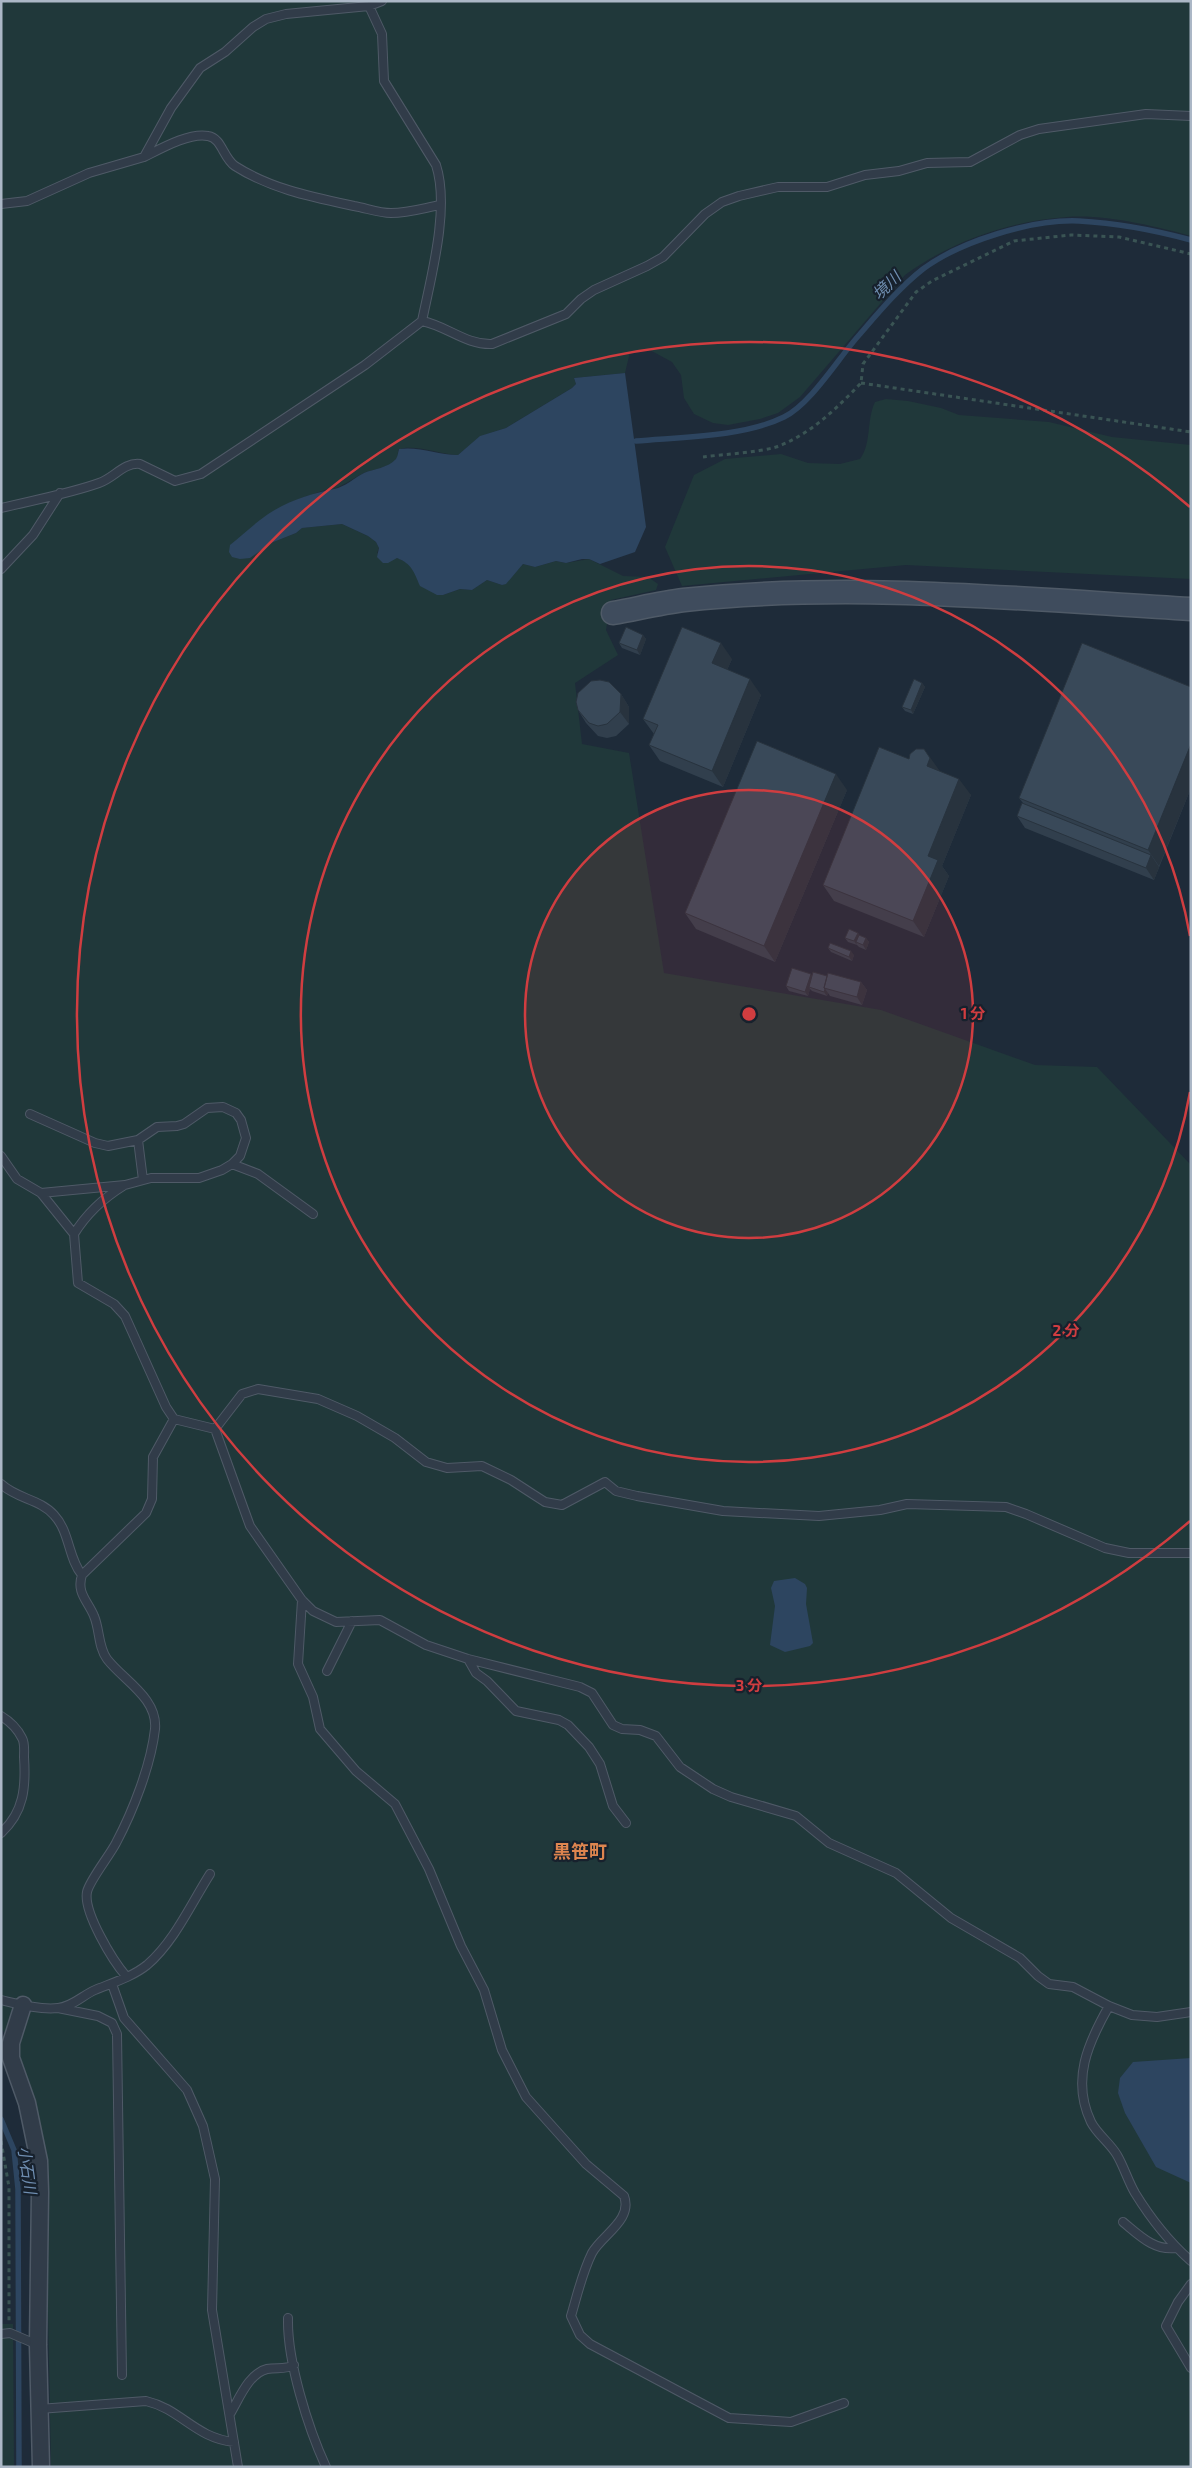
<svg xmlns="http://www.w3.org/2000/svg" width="1192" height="2468" viewBox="0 0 1192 2468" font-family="'Exo 2','Noto Sans JP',sans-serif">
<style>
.green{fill:#20383a}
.water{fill:#2d4560}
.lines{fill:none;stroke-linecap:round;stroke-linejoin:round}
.stream{stroke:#2d4560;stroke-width:5.5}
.lane-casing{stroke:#4f5a67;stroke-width:10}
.street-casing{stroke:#4f5a67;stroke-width:19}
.secondary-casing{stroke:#4f5a67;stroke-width:25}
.path{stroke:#3a5454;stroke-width:3;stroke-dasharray:4 4;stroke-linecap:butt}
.lane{stroke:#313c49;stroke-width:8}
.street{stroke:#313c49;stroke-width:16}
.secondary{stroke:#3f4c5d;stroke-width:22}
.wall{fill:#313f4d}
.shaded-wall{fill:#28333e}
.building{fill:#394959;stroke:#28333e}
.ring{fill:none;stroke:#d03d40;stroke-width:2.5}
.labels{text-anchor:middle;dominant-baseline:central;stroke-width:4.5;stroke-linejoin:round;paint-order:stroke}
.water-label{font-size:16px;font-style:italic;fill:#708fb2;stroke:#17212d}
.quarter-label{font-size:18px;font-weight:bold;fill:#de854f;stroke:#17212d}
.centre{fill:#d03d40;stroke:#17212d;stroke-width:2.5}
.ring-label{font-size:15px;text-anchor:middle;font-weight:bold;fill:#d03d40;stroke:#17212d;stroke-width:4.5;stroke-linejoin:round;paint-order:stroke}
</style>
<rect width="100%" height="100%" fill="#1e2b39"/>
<!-- green -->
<path class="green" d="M1,1H1191V236C1155,226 1104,214 1067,217C1009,221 952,241 905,275L800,397L778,413L760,419L728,425L713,423L694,414L684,398L681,375L672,362L648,349L630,352L625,373L574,378L576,384L572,388L506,428L481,436L458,455C442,455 412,443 398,450C398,452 398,456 397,458C392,466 374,470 366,472C360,474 344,485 336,488C332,490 329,488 325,490C305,497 280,504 264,519L262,549L271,543L296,533L302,528L342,524L368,536L376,542L379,548L377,553L392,559L397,558C408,562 416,568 418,581L443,595L460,589L472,590L487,580L502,585L508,581L523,564L535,567L556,561L566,563L589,559L623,576L648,577L658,584L656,590L611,600L606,630L618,655L575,683L582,744L629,753L664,973L881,1010L1035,1065L1097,1067L1191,1165V2467H51L45,2155L23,2064L3,2030L1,2031Z
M886,399L908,401L941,408L959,415L1049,422L1112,437L1191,445V579L906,565L682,586L665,547L694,475L725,459L781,454L808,463L840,464L860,459C872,443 866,421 875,402Z
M1,2324H13L14,2467H1Z"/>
<!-- water -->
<path class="water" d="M625,373L646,527L635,552L600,564L589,559H582L566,563L556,561L535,567L523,564L506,584L502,585L487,580L472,590L460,589L443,595H437L420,586C414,572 412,564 397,558L388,563H383L377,557L379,548L376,542L368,536L342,524L302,528L296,533L271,543L250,558L240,559L232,557L229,552L230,545C244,534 258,520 273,511C291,500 314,493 334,489C345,487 354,478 364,473C373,469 388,468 396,459C398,456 398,452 399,449C419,446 438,455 458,455L480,436L506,428L572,388L576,384L574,378Z
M795,1578L805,1584L807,1588L806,1604L813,1643L810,1646L785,1652L770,1645L775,1606L771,1588L774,1581Z
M1191,2058V2183L1156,2167L1125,2113L1118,2093L1120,2078L1133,2062Z"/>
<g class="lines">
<!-- stream -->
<path class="stream" d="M636,441C681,437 744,437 784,417C811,404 839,357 860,334C879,312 900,287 923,269C961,241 1032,219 1079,221C1117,223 1154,230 1191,240
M1,2119L14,2150L18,2189L19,2467"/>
<defs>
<path id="lane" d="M144,157C160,149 190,132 208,136C222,138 223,158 235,166C271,189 312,197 354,206C366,208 379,213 391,213C408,213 424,208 440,205
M1,204L27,201L89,173L144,157L171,108L200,68L225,52L253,27L266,19L286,14L369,6L382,1
M422,321C447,326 466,345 492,344L566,314L581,299L594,290L647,266L663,257L705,214L722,202L739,196L778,187H827L865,175L899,171L927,163L970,162L1020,135L1039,129L1146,114L1191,116
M1,508C34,500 68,494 99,483C114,478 124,462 140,464L175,481L201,474L365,365L422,321C431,277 450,208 436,165L384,81L382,34L369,6
M1,569L33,535L60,493
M30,1114L95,1143L108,1146L138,1140L157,1127L177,1126L184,1124L207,1108L223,1107L236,1113L241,1120L246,1138L240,1156L232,1164L222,1170L199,1178H151L125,1185L41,1193
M138,1140L143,1180
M1,1156L17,1179L41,1193L74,1234L78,1283L114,1304L125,1316L166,1407L174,1419L215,1429L242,1394L258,1389L318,1399L357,1416L395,1438L426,1462L447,1468L482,1466L511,1480L545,1502L562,1505L605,1482L616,1491L637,1496L723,1511L819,1516L880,1510L907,1504L1006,1507L1026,1514L1105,1548L1129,1553H1191
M232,1164L258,1174L313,1214
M74,1234C87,1213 102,1199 123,1186
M215,1429L250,1526L302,1600L313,1611L336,1622L380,1620L426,1645L468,1659L580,1687L592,1693L613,1725L622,1729L640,1730L656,1736L680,1767L713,1789L731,1797L796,1816L829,1843L896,1873L951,1918L1020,1958L1038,1976L1049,1984L1073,1987L1109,2006L1132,2015L1157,2017L1191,2012
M1,1484C17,1499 40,1499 54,1515C70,1532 68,1558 82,1575
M302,1600L298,1664L313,1697L320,1729L356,1771L395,1804L429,1869L461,1946L484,1990L502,2050L526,2097L586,2164L624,2196C633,2220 602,2235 592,2253C582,2273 577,2296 571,2316L580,2335L590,2344L729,2418L791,2422L844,2403
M468,1659L476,1673L487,1681L516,1711L559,1720L568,1725L589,1747L600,1764L613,1806L626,1823
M327,1671L352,1621
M1,1716C11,1722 17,1728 22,1738C25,1743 24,1751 24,1757C26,1787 24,1812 1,1833
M126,1976C113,1961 83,1912 87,1892C89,1881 110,1855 116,1843C133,1811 151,1765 155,1729C158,1698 123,1680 107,1659C98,1647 100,1630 94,1616C88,1601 76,1593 82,1575L146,1513L152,1499L153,1457L174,1419
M112,1984L124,2018L187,2090L203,2126L215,2179L212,2310L238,2467
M1,2000C18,2004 40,2010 58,2008C72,2007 83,1995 95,1990C112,1983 132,1977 147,1965C174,1942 191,1904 210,1874
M1109,2006C1088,2043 1071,2080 1091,2122C1097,2134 1110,2143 1117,2155C1124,2167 1128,2181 1135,2193C1151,2219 1168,2241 1191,2261
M58,2008L98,2016L112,2023L117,2034L122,2375
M1123,2222C1139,2235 1154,2251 1176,2248
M1191,2284L1178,2302L1166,2326L1191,2368
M288,2318C287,2361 308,2428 326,2467
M1,2334L10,2333L38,2345
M39,2409L146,2401C181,2409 195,2438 234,2442
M230,2414C239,2399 249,2373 267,2369C277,2367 285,2370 294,2365"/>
<path id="street" d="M23,2005L11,2043V2058L27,2103L39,2161L40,2192L38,2345L41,2467"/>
<path id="secondary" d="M613,613C636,609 660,603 684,600C852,582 1022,599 1191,609"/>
</defs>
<!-- lane casing -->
<use href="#lane" class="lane-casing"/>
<!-- street casing -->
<use href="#street" class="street-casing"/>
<!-- secondary casing -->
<use href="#secondary" class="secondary-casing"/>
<!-- path -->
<path class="path" d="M861,383L1191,432
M703,457C725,454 755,453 776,447C810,435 837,408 861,383L863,364L916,292L932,281L1014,241L1071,235L1119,237L1191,254
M1,2141L9,2187V2322"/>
<!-- lane -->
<use href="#lane" class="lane"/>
<!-- street -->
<use href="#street" class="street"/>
<!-- secondary -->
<use href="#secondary" class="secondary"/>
</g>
<!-- wall -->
<path class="wall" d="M643,635L646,639L640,655L622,648L619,643Z
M732,659L727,670L761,695L723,787L660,761L649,745L654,734L643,719Z
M922,683L925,687L913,714L905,711L902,707Z
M621,694L629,707V724L616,736L607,738L598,736L586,723L578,710Z
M939,771L971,795L942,866L949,876L924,937L834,901L823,885Z
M1191,788L1154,880L1025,828L1017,816L1023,803L1019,798Z
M847,790L775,962L696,929L685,913Z
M858,933L860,936L866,938L869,942L866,950L859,947L857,945L848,942L845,938Z
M828,948L854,955L852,961L831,952Z
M812,975L827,976L861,982L867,990L862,1005L830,996L828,993L827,996L812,991L810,989L808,996L789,991L786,986Z"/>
<!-- shaded-wall -->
<path class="shaded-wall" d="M643,635L646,639L640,655L637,650Z
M721,643L732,659L723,679L712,663Z
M750,679L761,695L723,787L712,771Z
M922,683L925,687L913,714L911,710Z
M621,694L629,707V724L620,712Z
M1191,744V788L1159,866L1148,850Z
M924,749L942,774L927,766Z
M836,774L847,790L775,962L764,946Z
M959,779L971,795L942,866L949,876L924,937L913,921L928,856Z
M1151,855L1159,867L1154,880L1146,868Z
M858,933L861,937L856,942L857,945L854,941Z
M866,938L869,942L866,950L863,945Z
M851,951L854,955L852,961L849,957Z
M811,974L814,978L809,987L810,989L808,996L805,992Z
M861,982L867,990L862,1005L857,997Z
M825,989L828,993L827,996L824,992Z"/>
<!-- building -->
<path class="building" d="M626,627L643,635L637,650L619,643Z
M682,627L721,643L712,663L750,679L712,771L649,745L658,725L643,719Z
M1082,643L1191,687V744L1148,850L1019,798Z
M914,679L922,683L911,710L902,707Z
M600,680L609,682L621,694L620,712L607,724L598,726L589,723L578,710L576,702L578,693L591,681Z
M757,741L836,774L764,946L685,913Z
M879,747L909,759L910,754L916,749H924L930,758L927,766L959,779L928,856L938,860L913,921L823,885Z
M1022,803L1151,855L1146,868L1017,816Z
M849,929L858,933L854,941L845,938Z
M859,935L866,938L863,945L856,942Z
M830,943L851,951L849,957L828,948Z
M792,968L811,974L805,992L786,986Z
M813,972L827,976L824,988L825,989L824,992L809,987Z
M828,973L861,982L857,997L824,988Z"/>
<!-- distance rings -->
<circle cx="749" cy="1014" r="224" fill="#d03d40" fill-opacity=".12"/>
<g class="ring">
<circle cx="749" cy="1014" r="224"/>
<path d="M1190 1092A448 448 0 1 1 1190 936"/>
<path d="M1190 1521A672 672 0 1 1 1190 507"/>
</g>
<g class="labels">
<!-- water labels -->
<g class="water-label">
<text transform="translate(886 285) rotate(-44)">境川</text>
<text transform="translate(28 2170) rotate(82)">小石川</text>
</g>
<!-- quarter labels -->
<g class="quarter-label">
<text x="580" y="1851">黒笹町</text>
</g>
</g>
<circle cx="749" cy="1014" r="8" class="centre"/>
<g class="ring-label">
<text x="973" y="1019">1 分</text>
<text x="1066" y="1336">2 分</text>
<text x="749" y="1691">3 分</text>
</g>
<!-- border -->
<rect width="1192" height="2468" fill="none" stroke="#abb7c6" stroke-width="5"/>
</svg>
